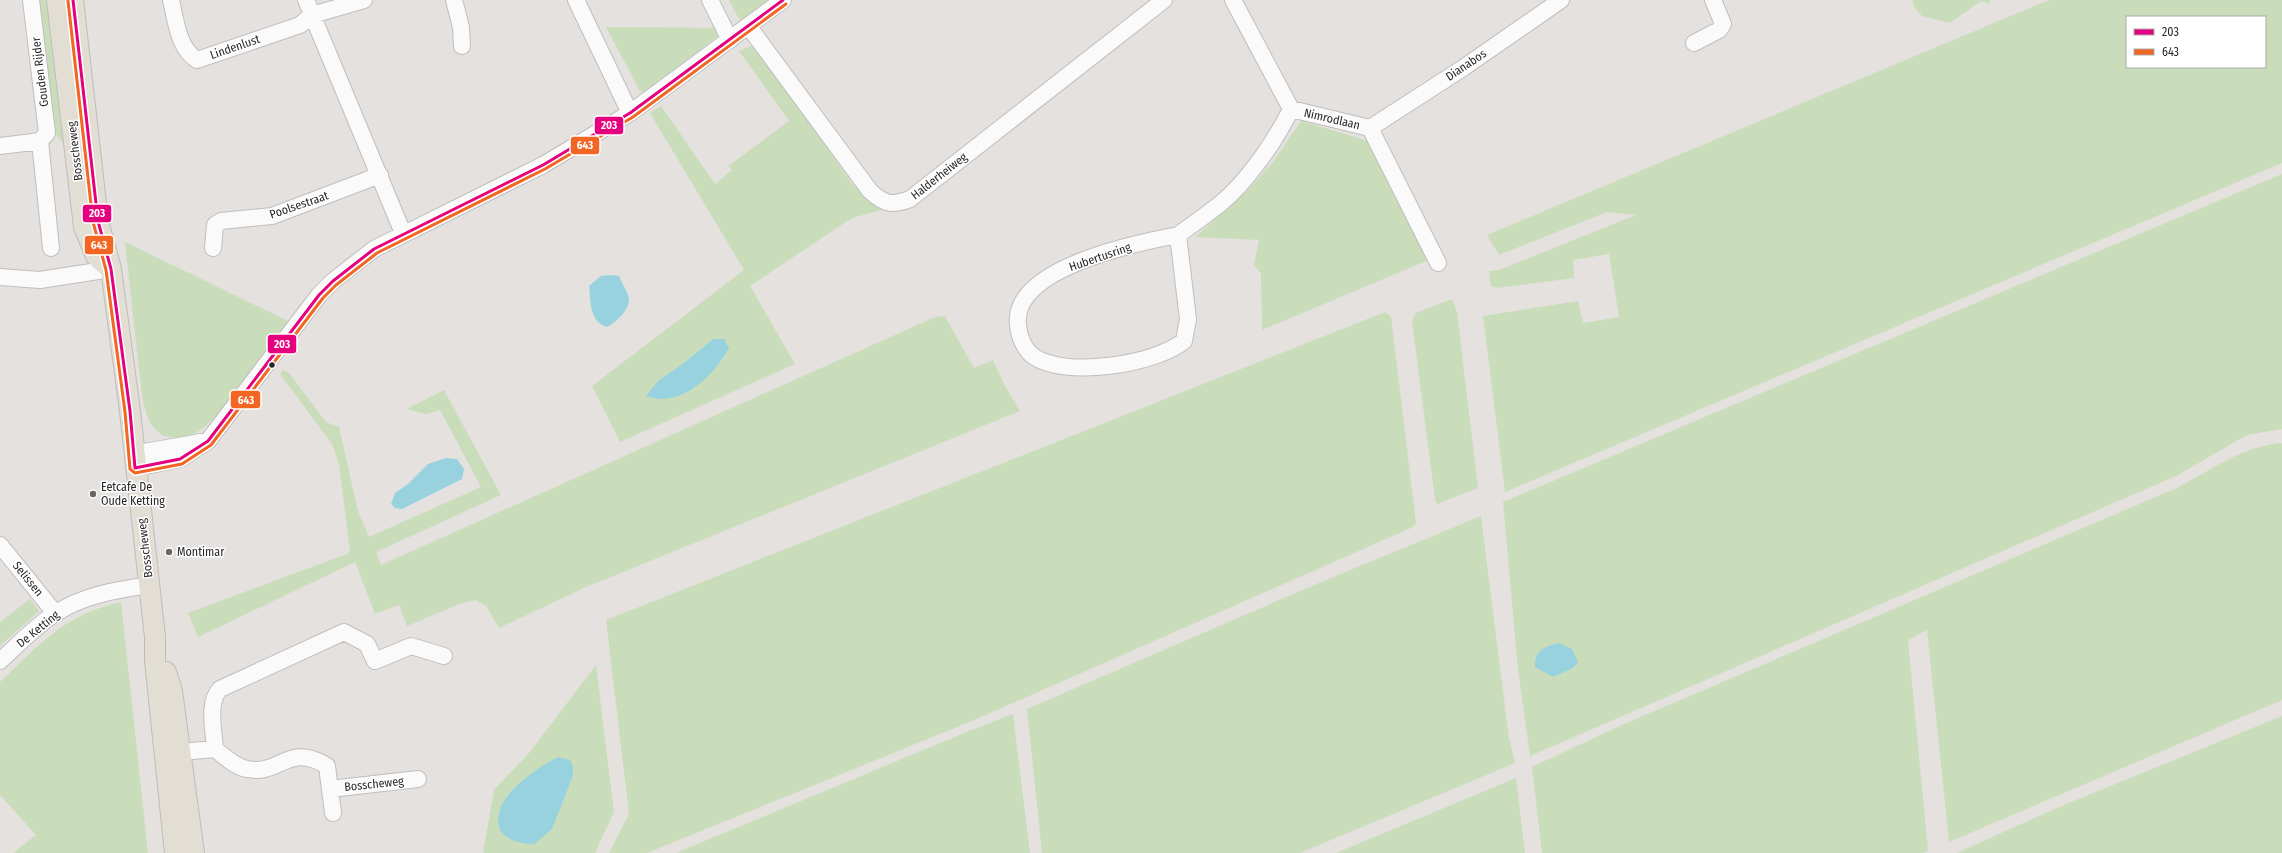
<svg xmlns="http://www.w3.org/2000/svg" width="2282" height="853" viewBox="0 0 2282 853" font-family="'Fira Sans Condensed',sans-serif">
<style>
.green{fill:#caddba;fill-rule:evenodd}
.water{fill:#98d2df}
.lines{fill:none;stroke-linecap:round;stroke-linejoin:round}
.minor-casing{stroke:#bfbebf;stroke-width:18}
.major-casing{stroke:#bebdbc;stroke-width:22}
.minor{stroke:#fbfafa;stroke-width:16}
.major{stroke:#e3ded4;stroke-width:20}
.bus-1-casing{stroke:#fff;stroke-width:6}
.bus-2-casing{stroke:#fff;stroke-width:6}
.bus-1{stroke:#e5007d;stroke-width:3}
.bus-2{stroke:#f26522;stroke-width:3}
.bus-dot{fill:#272727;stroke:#fff;stroke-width:1.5}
.poi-dot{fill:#696867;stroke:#fff;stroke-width:1.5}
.labels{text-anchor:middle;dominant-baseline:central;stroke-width:3;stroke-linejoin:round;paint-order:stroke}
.street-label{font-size:12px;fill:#272727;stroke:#fff}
.poi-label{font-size:12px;fill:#272727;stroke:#fff;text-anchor:start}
.line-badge{stroke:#fff;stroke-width:1.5}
.badge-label{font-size:11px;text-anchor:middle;font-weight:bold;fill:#fff}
</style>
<rect width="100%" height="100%" fill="#e4e1de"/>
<!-- green -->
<path class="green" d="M37,0H55L67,148L52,129Z
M729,0H769L740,21Z
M1912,0H1990V4L1981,1L1950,23L1922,16L1915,8Z
M2049,0H2282V163L1505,492L1483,316L1578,301L1583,323L1619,317L1609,254L1573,260L1574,278L1497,288L1491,286L1489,271L1499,270L1636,215L1607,212L1499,255L1487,235ZM2127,17H2265V67H2127Z
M606,27L720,28L719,35L644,93L640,91Z
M756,44L852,184L882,210L852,218L750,286L795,364L620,442L592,386L744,270L650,113L661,106L715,184L732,170L728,166L789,121L739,51ZM713,339L724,358L693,389L684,363Z
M1301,121L1372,142L1431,259L1262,330L1261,274L1254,265L1259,240L1195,237L1247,191L1273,162Z
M2282,174V429L2247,435L2176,476L1530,756L1518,669L1503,502Z
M125,242L290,322C264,355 234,403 202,429C190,438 167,442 156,430C147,422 145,408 142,397Z
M1452,299L1457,312L1478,488L1437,504L1435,500L1412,321L1416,313Z
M1385,312L1391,317L1416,523L1413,527L972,721L647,853H609L629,814L606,620Z
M945,316L974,368L993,360L1003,382L1020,411L586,587L499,628L486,606L476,600L462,603L407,626L399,605L375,614L355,562L198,637L188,613L347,554L350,551L339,464L332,444L280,374L283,370L289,373L326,422L339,427L358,511L369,537L481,487L440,410L426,414L407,409L444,390L501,495L376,552L381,565L935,317Z
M2282,443V700L1949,842L1927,630L1908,640L1928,851L1923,853H1542L1532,767L1624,724L2179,487C2212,469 2244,446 2282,443Z
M1481,516L1509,738L1515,763L1300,853H1042L1027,709L1314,585Z
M30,599L39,611L0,646V622Z
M121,602L148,853H13L36,835L0,795V682C39,645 65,614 121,602Z
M596,665L614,812L595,853H483L494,790L529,753ZM552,760L573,766V776L552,829L508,839L501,830L499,820L516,787Z
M1013,714L1030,853H676L969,731Z
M2282,716V853H1957L2059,807Z
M1516,778L1525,853H1336Z"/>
<!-- water -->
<path class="water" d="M611,275L619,276C627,294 635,299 622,315C617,320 613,324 607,327C589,321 591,302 589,286L601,276Z
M713,339H724L729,348C714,376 680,409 646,396L659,380L684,363Z
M446,458L457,459L464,469L462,479L402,509L395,508L391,504L395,493L408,484L428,464Z
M1559,643L1572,649L1578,662L1573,668L1553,677L1535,667C1534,651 1545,646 1559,643Z
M558,757L570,760L573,766V776L552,829L534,844C512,844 490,834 501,807C507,789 541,765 558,757Z"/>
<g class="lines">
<defs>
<path id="minor" d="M171,0C176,21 178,48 197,60L300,25L312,15L364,0
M306,0L403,233
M454,0L461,27L462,46
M576,0L630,113
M710,0L730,40
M1233,0L1291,109L1370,128L1438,263
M749,27L870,191C884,204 892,206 910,199L1164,0
M1694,43L1719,30L1723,24L1713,0
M1370,128L1463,68L1561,0
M40,141L51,248
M0,146L40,141L47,133L31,0
M1178,235C1136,243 1011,268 1018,325C1019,336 1024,349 1033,356C1065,379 1156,364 1184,341L1188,319L1178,235C1192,225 1206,215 1220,204C1247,182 1276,140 1291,109
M213,248L215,225L221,221L272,216L380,175
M0,277L40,280L111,269
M133,454L201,442
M135,468L180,459L208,441L319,295L333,281L374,249L543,165L630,113L783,0
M0,545L55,613
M0,661C17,646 37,624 56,613C84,595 117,590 149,585
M215,749C224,756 235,767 247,769C280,776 288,742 327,766L333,813
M169,753L215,749C214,732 207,702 220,689L344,632L367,644L375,661L411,646L444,656
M330,789L418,779"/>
<path id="major" d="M57,0L84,227L96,256L106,265
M73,0L98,221L111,269L130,411L155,637V661L175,853
M166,672L172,691L194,853"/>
</defs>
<!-- minor casing -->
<use href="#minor" class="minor-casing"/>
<!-- major casing -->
<use href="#major" class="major-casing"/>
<!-- minor -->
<use href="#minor" class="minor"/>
<!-- major -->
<use href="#major" class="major"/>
<defs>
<path id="bus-1" d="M73,0L98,221L111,269L130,411L135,468L180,459L208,441L319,295L333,281L374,249L543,165L630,113L783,0"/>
<path id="bus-2" d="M68,1L93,222L106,270L125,412L130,469L135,473L182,464L211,445L323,298L336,285L377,253L545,169L633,117L786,4"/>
</defs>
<!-- bus-1 casing -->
<use href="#bus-1" class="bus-1-casing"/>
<!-- bus-2 casing -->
<use href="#bus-2" class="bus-2-casing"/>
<!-- bus-1 -->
<use href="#bus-1" class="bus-1"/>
<!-- bus-2 -->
<use href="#bus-2" class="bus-2"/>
</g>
<!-- markers -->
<circle class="bus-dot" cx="272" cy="365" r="3.5"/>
<g class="poi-dot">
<circle cx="93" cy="494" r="4"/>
<circle cx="169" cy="552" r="4"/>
</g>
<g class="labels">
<!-- street labels -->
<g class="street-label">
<text transform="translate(235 47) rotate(-19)">Lindenlust</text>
<text transform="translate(1466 65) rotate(-34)">Dianabos</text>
<text transform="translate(40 72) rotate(-97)">Gouden Rijder</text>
<text transform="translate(1332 119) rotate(13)">Nimrodlaan</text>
<text transform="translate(75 151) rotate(-97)">Bosscheweg</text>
<text transform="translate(939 176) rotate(-38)">Halderheiweg</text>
<text transform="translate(299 205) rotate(-19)">Poolsestraat</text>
<text transform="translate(1100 257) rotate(-19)">Hubertusring</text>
<text transform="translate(145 548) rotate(-97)">Bosscheweg</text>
<text transform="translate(28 579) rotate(51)">Selissen</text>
<text transform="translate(38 629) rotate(-39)">De Ketting</text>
<text transform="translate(374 784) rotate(-6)">Bosscheweg</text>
</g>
<!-- poi labels -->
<g class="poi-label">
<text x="101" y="487">Eetcafe De<tspan x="101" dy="14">Oude Ketting</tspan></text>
<text x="177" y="552">Montimar</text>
</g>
</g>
<g class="line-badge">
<rect x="594" y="116" width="30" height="19" rx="4" fill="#e5007d"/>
<rect x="570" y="136" width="30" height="19" rx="4" fill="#f26522"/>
<rect x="82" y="204" width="30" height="19" rx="4" fill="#e5007d"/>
<rect x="84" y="235" width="30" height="20" rx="4" fill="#f26522"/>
<rect x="267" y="334" width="30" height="20" rx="4" fill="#e5007d"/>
<rect x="230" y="390" width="31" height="19" rx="4" fill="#f26522"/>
</g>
<g class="badge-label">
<text x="609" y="129">203</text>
<text x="585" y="149">643</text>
<text x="97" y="217">203</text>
<text x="99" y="249">643</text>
<text x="282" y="348">203</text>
<text x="246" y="404">643</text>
</g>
<!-- legend -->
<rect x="2126" y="16" width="140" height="52" fill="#ffffff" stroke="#a9a9a9"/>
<rect x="2134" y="29" width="20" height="6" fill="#e5007d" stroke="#a9a9a9"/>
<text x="2162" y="36" font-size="12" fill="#272727">203</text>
<rect x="2134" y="49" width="20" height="6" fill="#f26522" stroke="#a9a9a9"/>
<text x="2162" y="56" font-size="12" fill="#272727">643</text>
</svg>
